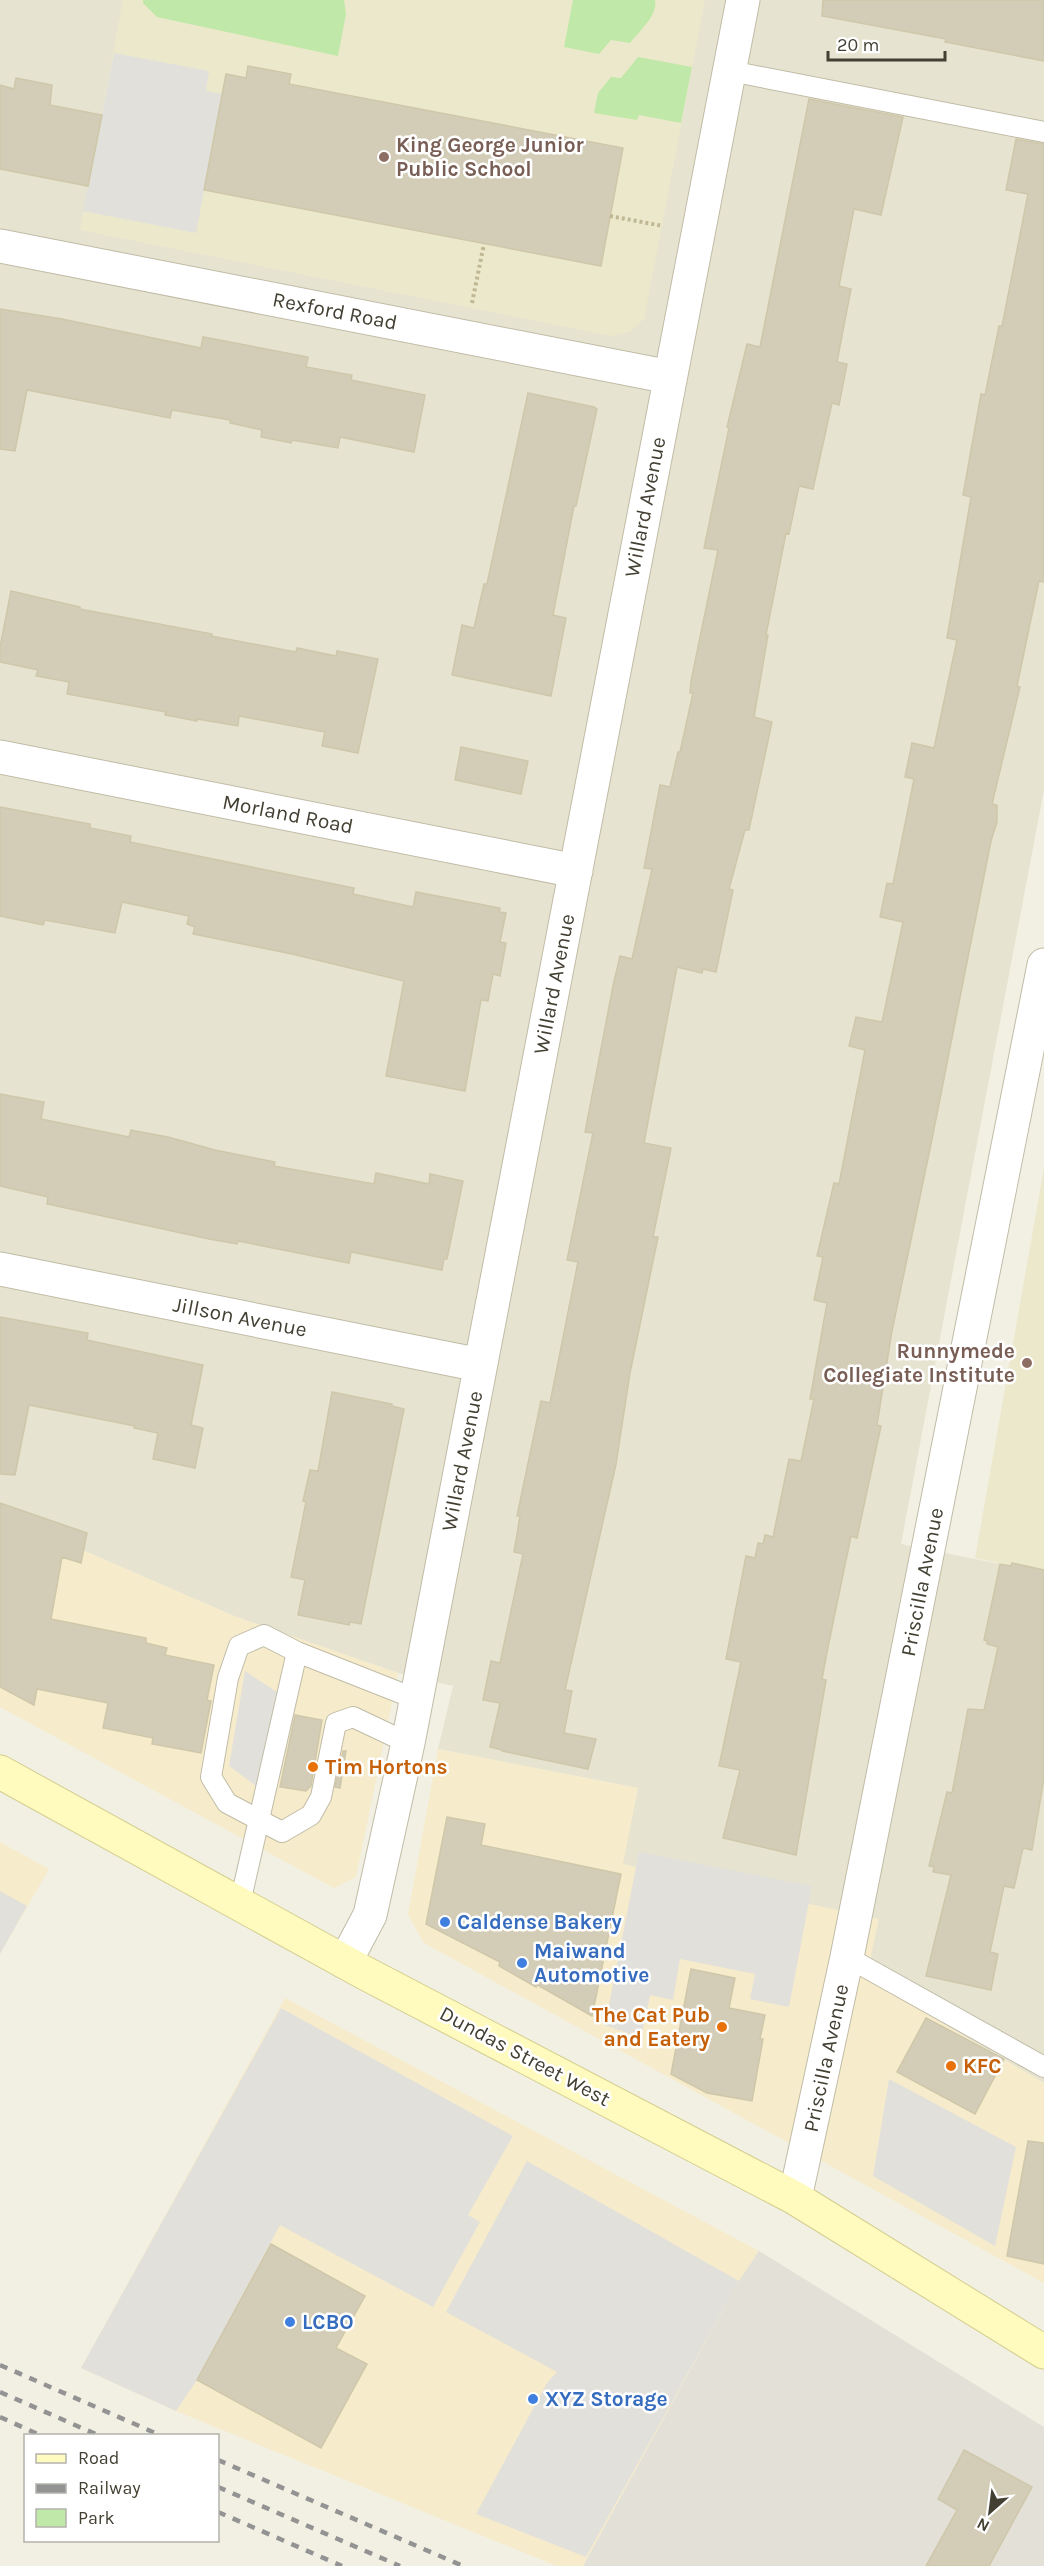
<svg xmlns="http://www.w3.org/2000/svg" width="1044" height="2566" viewBox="0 0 1044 2566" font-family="Karla,sans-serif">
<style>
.residential{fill:#e6e3d0}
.commercial{fill:#f6ebcb}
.industrial{fill:#e3e0d7}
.education{fill:#ece8cb}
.green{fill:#c0e8a8}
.parking{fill:#e2e0db}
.building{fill:#d3cdb7;stroke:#cfc7aa;stroke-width:1.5}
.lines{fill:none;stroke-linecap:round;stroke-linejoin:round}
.service-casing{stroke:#c0bca7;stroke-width:22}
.minor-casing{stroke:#c0bca7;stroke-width:35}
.secondary-casing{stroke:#d3ce8f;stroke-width:35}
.path{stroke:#c0b895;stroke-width:4;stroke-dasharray:3 3;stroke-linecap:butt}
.service{stroke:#fff;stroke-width:20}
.minor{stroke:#fff;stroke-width:33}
.secondary{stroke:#fffabe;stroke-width:33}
.rail{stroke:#939393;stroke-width:4.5;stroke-dasharray:8 8;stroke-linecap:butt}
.education-dot{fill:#8d6e63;stroke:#fff;stroke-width:2}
.food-dot{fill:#e8710a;stroke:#fff;stroke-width:2}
.shop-dot{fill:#3f7fe0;stroke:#fff;stroke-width:2}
.labels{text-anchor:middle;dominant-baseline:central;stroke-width:5;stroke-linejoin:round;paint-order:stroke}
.education-label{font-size:21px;font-weight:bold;fill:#785e54;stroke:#fff;text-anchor:start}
.street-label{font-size:21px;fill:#433f32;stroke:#fff}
.food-label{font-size:21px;font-weight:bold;fill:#c56008;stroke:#fff;text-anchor:start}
.shop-label{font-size:21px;font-weight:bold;fill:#366cbe;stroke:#fff;text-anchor:start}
</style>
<rect width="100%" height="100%" fill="#f2f0e2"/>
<!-- residential -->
<path class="residential" d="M0,0H1044V790L901,1544L1044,1573V2083L866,1978L878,1919L622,1864L638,1788L438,1749L453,1686L398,1673L234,1616L0,1514Z"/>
<!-- commercial -->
<path class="commercial" d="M0,1514L234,1616L398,1673L356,1877L334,1888L0,1707Z
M438,1749L638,1788L623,1864L879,1919L866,1978L1044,2083V2283L424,1943L408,1915Z
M0,1842L49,1869L0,1954Z
M285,1998L759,2251L739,2281L583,2566H557L176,2411L81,2368Z"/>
<!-- industrial -->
<path class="industrial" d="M759,2251L1044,2427V2566H583L739,2281Z"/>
<!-- education -->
<path class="education" d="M123,0H705L644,319L631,331L612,336L80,230Z
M1044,1168V1573L975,1558Z"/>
<!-- green -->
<path class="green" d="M143,0H344L346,14L338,56L157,17L143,3Z
M573,0H655C658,16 639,31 630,43L611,40L599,54L564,47Z
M638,57L692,67L681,123L639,115L637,120L594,113L598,93L611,77L621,78Z"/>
<!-- parking -->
<path class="parking" d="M114,53L209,71L206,91L222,94L196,233L83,211Z
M245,1671L289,1700L267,1794L229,1766Z
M639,1852L812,1886L789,2007L750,1999L755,1974L680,1959L673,2000L650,1995L641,2038L605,2025Z
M0,1891L27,1906L0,1954Z
M281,2008L513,2136L468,2215L480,2222L433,2307L280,2225L197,2380L176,2411L81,2368Z
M889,2079L1016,2147L995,2246L873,2176Z
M527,2161L739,2281L586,2557L476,2514L547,2383L557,2372L446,2312Z"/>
<!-- building -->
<path class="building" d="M823,0H1044V61L945,42L946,39L822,16Z
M248,66L291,74L289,84L623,148L601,266L204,190L226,74L246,78Z
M16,78L52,85L50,105L102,115L88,186L0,169V85L14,89Z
M809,99L903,117L881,215L854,209L839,286L851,289L837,362L847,364L839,405L832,403L813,489L799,486L789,534L786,533L766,635H768L754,717L772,722L749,830H745L729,889L733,890L716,972L703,969L702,973L677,967L644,1143L671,1148L653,1237H658L630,1373L616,1464L565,1690L572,1691L564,1733L596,1739L588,1769L502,1751V1750L490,1747L500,1703L483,1700L491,1661L500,1663L523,1554L514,1552L520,1516H517L541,1401L550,1403L578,1262L567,1260L593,1133L585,1132L613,986L620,956L632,959L652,869L644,868L660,785L670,787L678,752H680L693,693H690L691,681L718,550L704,548L729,428L727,427L747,344L760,347Z
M1016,139L1044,144V582L1039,581L1017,686L1020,687L992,804L997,805V822L991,841L931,1144L892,1331L877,1425L881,1426L857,1538L851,1536L828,1647L822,1679L826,1680L796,1855L723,1838L740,1770L719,1766L741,1662L726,1659L746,1556L755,1558L758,1543L763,1544L765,1535L773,1537L789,1459L801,1461L814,1399H810L827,1303L814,1300L823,1257L817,1256L834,1183L839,1184L865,1050L849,1046L856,1017L882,1022L903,922L880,917L887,883L893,884L914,779L905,777L912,743L934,748L957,640L947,638L971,497L963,495L981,394L985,395L999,326H1002L1028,194L1006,190Z
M0,309L62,319L201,348L203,337L308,357L306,367L352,375L351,380L425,395L414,452L340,437L338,448L292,440L291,443L261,437L262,430L230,423V420L172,410L170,418L27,390L15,451L0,449Z
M528,393L594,407L597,409L576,506H574L553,615L566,618L551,696L452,675L462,625L474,628L484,584H487Z
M11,591L80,607V609L212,634L211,636L296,652L297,648L336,656L337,651L378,659L358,753L322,746L325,732L239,716L238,726L197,719V721L165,715L166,712L67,694L69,682L36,676L38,670L0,662V647Z
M461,747L528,761L521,794L455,780Z
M0,807L90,824V828L131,836L130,842L354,888L353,894L413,907L416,892L500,908L499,912L506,913L500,942L506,943L500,976L493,974L488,1001L481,1000L465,1091L386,1076L404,981L292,954L193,934L195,927L187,924L189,916L122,902L115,933L45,920L43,925L0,916Z
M0,1094L44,1102L41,1119L129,1137L131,1130L168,1137L215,1150L275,1162L274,1166L374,1184L376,1173L429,1184L430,1174L463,1181L447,1259H444L442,1270L351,1252L349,1263L238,1241L237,1244L209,1239L47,1204L48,1197L0,1186Z
M0,1317L88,1333L87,1340L203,1365L191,1425L203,1428L195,1468L153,1459L158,1433L134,1428L135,1426L29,1405L15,1475L0,1474Z
M332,1392L392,1404V1406L404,1409L361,1624L350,1622L349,1625L298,1615L305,1580L291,1577L306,1502L303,1501L310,1470L318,1471Z
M0,1503L87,1533L81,1563L62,1557L51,1619L146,1638V1643L167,1648L165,1655L214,1665L207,1700L211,1701L201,1753L152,1744L153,1738L103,1728L108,1703L37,1689L34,1705L0,1687Z
M1012,1563L1044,1570V1778L1032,1850L1023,1848L1014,1888L1004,1886L990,1952L998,1954L991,1990L926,1976L951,1875L933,1872L934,1867L929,1866L947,1792L952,1793L968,1709L984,1710L998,1647L987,1644V1641L984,1640L1000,1564L1011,1566Z
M295,1715L322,1720L311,1786L306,1791L280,1787Z
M343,1751H346L340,1788L335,1787Z
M447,1817L485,1824L481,1845L621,1874L592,2016L536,1984V1987L499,1966L500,1962L426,1924Z
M691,1969L735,1978L729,2008L765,2015L760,2039H763L752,2101L707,2093L671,2074Z
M926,2018L1004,2059L975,2114L897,2072Z
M1028,2141L1044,2143V2264L1007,2256Z
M271,2244L365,2296L336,2348L367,2364L321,2448L197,2380Z
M964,2450L1032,2487L989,2566H926L957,2510L938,2499Z"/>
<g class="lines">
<defs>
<path id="service" d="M730,71L1044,132
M408,1743L353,1717L336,1723L321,1797L311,1815L282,1832L227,1803L211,1777L228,1678L239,1646L264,1635L297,1652L416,1699
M240,1903L297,1652
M847,1957L1044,2067"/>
<path id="minor" d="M0,246L670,377
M0,757L576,871
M0,1269L480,1365
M345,1962L370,1915L408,1743L743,0
M795,2198L847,1957L1044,965"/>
<path id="secondary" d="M0,1772L363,1972L795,2198L1044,2352"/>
</defs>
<!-- service casing -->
<use href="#service" class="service-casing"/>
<!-- minor casing -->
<use href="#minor" class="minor-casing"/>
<!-- secondary casing -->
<use href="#secondary" class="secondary-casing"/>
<!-- path -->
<path class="path" d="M610,216L663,226
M472,303L484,244"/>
<!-- service -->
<use href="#service" class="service"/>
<!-- minor -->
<use href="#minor" class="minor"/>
<!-- secondary -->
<use href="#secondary" class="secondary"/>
<!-- rail -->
<path class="rail" d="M0,2365L162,2436
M0,2392L100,2436
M0,2417L42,2436
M218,2460L463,2566
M218,2487L400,2566
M218,2512L342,2566"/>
</g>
<!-- markers -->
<g class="education-dot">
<circle cx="384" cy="157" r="6"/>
<circle cx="1027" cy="1363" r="6"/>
</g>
<g class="food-dot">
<circle cx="313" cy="1767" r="6"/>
<circle cx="722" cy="2027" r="6"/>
<circle cx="951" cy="2066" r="6"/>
</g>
<g class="shop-dot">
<circle cx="445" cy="1922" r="6"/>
<circle cx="522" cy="1963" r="6"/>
<circle cx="290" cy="2322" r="6"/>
<circle cx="533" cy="2399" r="6"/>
</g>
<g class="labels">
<!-- education labels -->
<g class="education-label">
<text x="396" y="145">King George Junior<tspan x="396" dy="24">Public School</tspan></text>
<text x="1015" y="1351" text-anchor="end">Runnymede<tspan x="1015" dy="24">Collegiate Institute</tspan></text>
</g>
<!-- street labels -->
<g class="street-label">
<text transform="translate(335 311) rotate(11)">Rexford Road</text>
<text transform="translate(645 507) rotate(-79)">Willard Avenue</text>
<text transform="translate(288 814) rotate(11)">Morland Road</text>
<text transform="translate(554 984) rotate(-79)">Willard Avenue</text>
<text transform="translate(240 1317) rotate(11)">Jillson Avenue</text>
<text transform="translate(462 1461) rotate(-79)">Willard Avenue</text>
<text transform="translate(922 1582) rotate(-79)">Priscilla Avenue</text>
<text transform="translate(525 2056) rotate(28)">Dundas Street West</text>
<text transform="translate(826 2058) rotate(-78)">Priscilla Avenue</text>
</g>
<!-- food labels -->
<g class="food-label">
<text x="325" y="1767">Tim Hortons</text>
<text x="710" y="2015" text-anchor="end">The Cat Pub<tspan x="710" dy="24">and Eatery</tspan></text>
<text x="963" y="2066">KFC</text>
</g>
<!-- shop labels -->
<g class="shop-label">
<text x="457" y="1922">Caldense Bakery</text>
<text x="534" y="1951">Maiwand<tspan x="534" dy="24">Automotive</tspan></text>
<text x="302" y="2322">LCBO</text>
<text x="545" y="2399">XYZ Storage</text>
</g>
</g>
<!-- legend -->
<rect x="24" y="2434" width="195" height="108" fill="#ffffff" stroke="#b4b2ad" stroke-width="1.5"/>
<rect x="36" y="2454" width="30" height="9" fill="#fffabe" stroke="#b4b2ad" stroke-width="1.5"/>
<text x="78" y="2464" font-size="18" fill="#433f32">Road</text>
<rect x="36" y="2484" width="30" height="9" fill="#939393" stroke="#b4b2ad" stroke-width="1.5"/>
<text x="78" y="2494" font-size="18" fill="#433f32">Railway</text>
<rect x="36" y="2509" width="30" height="18" fill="#c0e8a8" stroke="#b4b2ad" stroke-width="1.5"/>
<text x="78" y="2524" font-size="18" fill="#433f32">Park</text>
<!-- north arrow -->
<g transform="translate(990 2512) rotate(208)" stroke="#ffffff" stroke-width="4.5" paint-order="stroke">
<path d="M0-4.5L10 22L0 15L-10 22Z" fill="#433f32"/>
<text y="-9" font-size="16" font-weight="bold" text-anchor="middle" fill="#433f32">N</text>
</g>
<!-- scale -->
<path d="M828 51v9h117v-9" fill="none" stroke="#433f32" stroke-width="3"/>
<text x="837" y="51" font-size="18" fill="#433f32" stroke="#ffffff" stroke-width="4.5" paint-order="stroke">20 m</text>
</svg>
